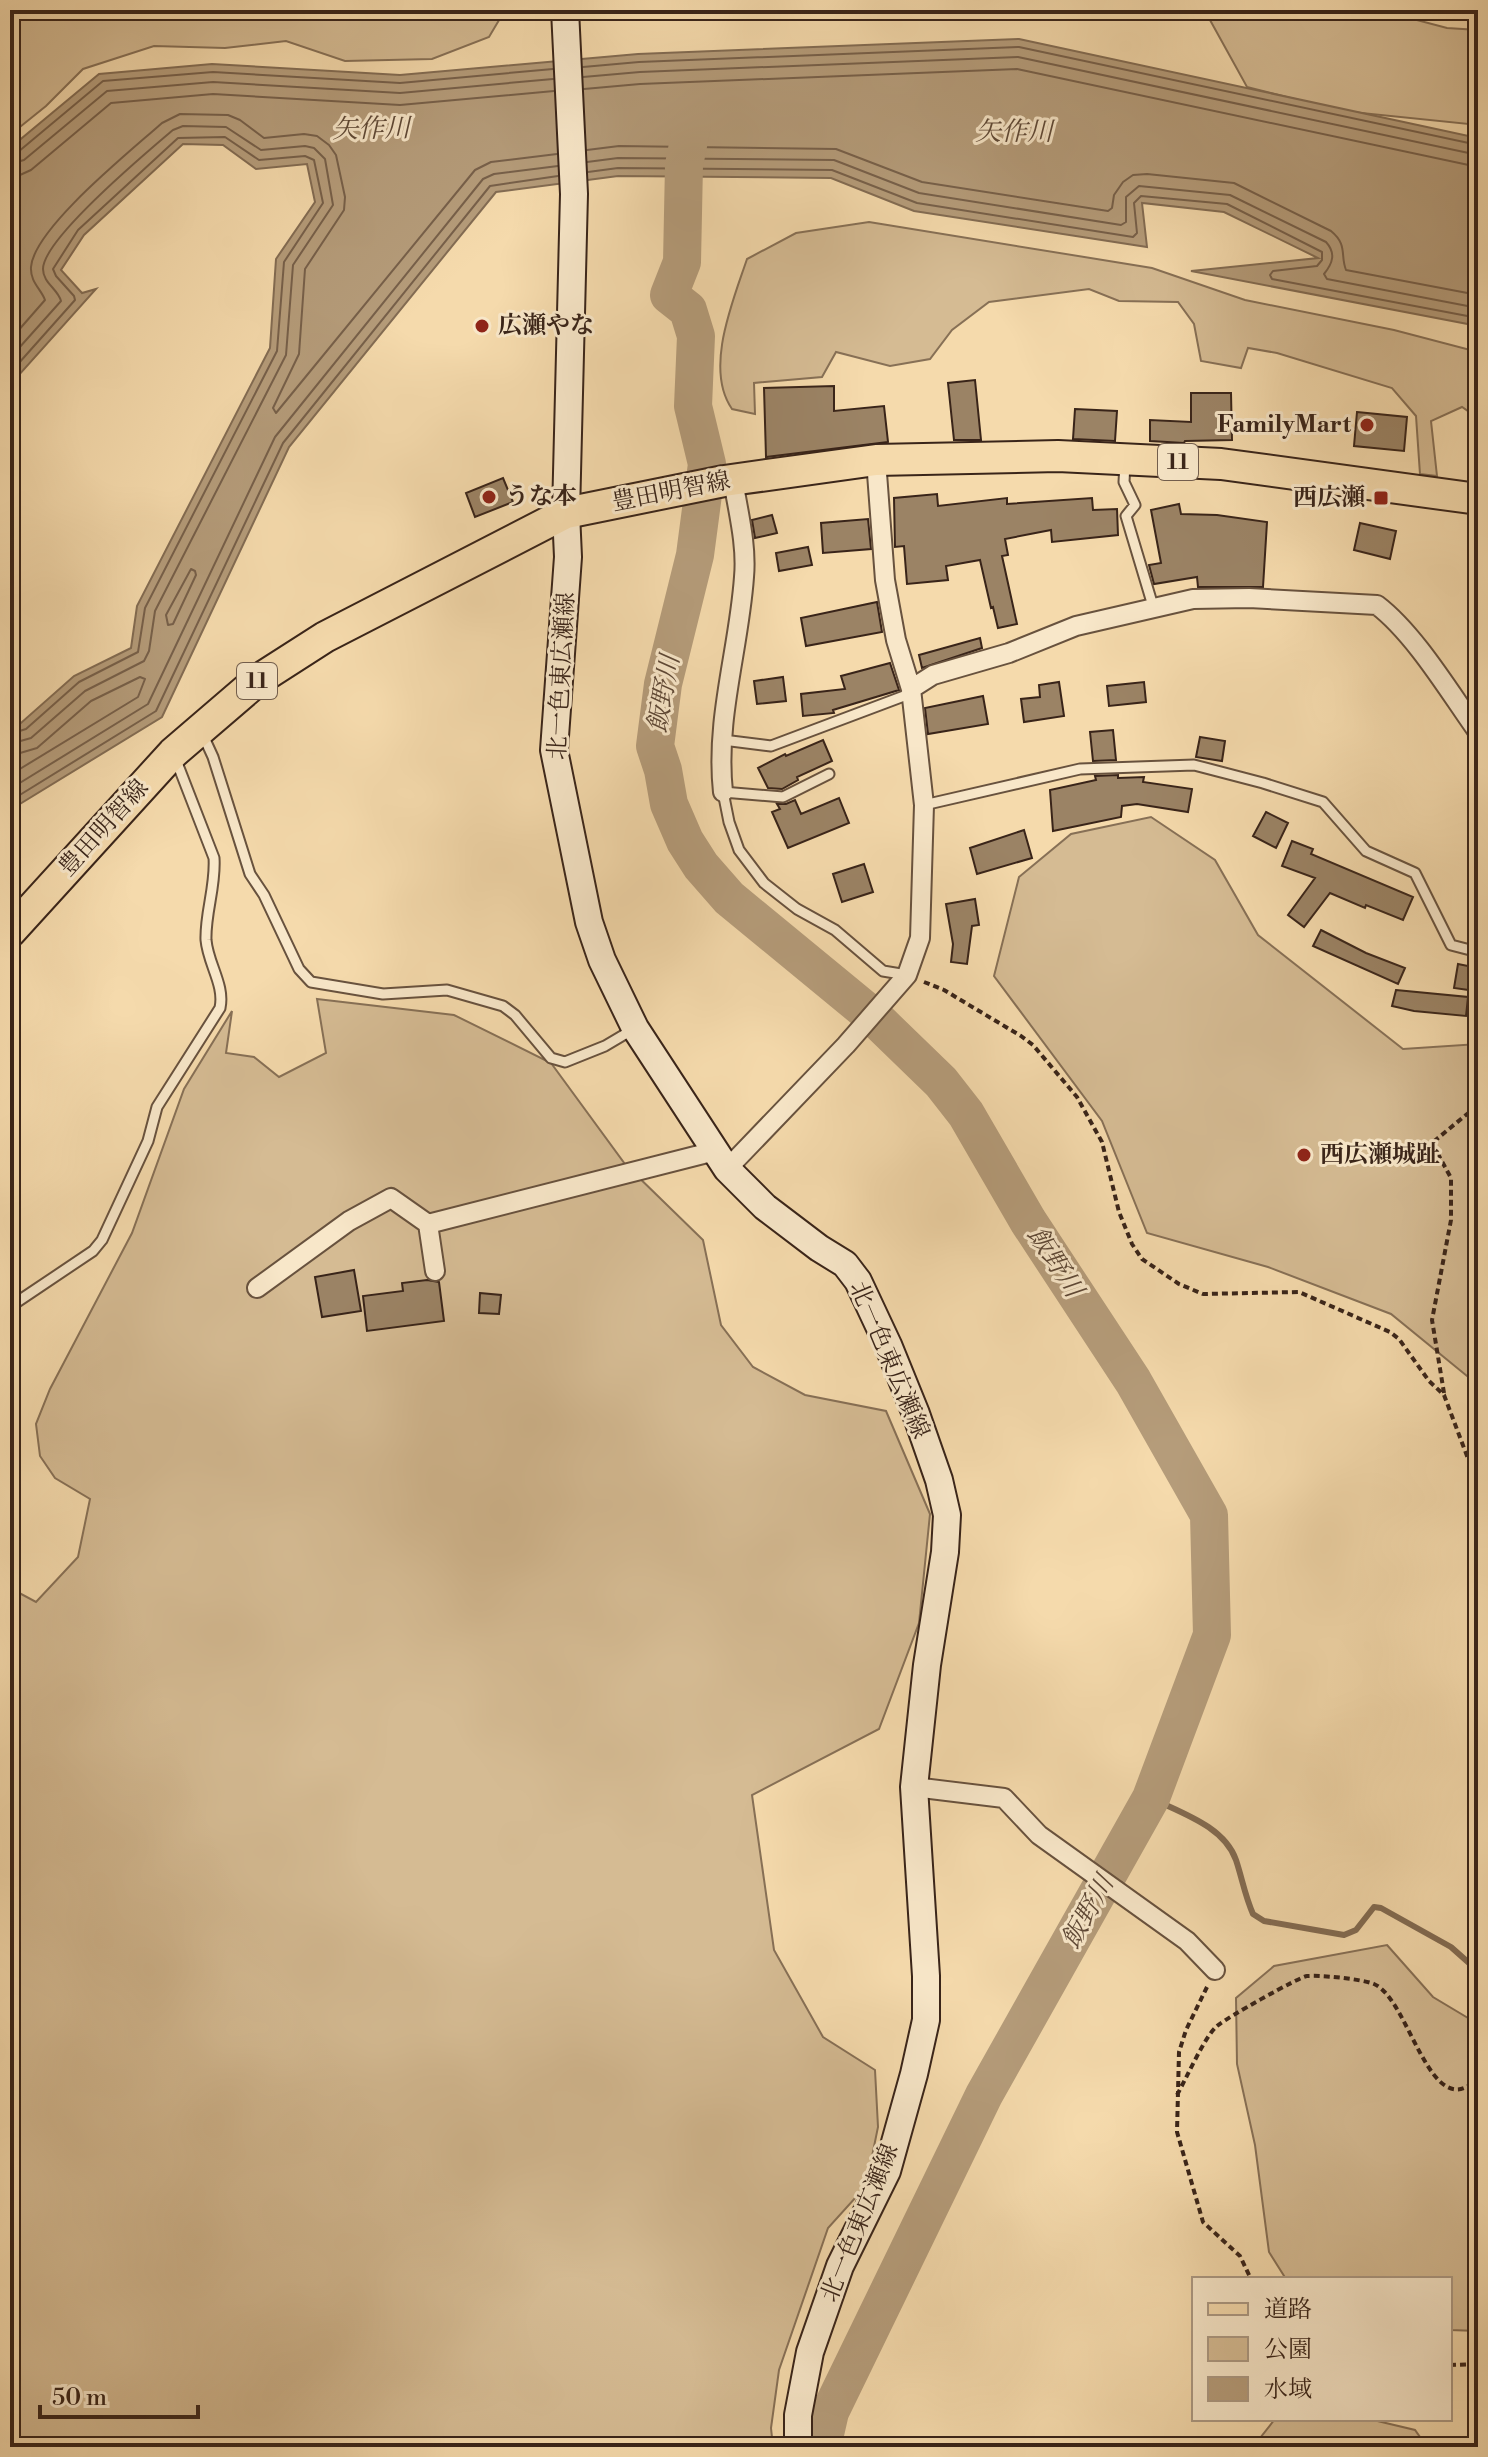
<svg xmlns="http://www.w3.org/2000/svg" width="1488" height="2457" viewBox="0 0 1488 2457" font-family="'Libre Bodoni','Noto Serif JP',serif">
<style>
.green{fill:#d5bb93;stroke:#877056;stroke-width:2}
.water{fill:#b59c7a;stroke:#836c53;stroke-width:2}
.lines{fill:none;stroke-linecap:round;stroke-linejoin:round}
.shore{stroke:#77604a;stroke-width:2}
.stream{stroke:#836c53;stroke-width:6}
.river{stroke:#b59c7a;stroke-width:38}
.building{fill:#9b8365;stroke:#392419;stroke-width:2}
.lane-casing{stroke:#68523e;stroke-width:13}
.street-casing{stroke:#68523e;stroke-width:22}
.secondary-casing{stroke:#392419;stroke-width:30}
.primary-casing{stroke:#392419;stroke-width:34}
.path{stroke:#392419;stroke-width:4;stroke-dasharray:6 4;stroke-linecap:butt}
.lane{stroke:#f8e7c9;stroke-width:9}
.street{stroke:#f8e7c9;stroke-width:18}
.secondary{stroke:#f8e7c9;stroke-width:26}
.primary{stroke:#f5daac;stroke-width:30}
.poi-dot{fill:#8f2418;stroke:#f8e7c9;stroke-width:3}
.labels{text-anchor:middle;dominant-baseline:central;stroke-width:6;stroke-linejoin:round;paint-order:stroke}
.shield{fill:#f8e7c9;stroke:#725e4e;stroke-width:2}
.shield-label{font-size:22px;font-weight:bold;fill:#392419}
.poi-label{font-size:24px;font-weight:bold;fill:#392419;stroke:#f8e7c9;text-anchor:start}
.street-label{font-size:24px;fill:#392419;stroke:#f8e7c9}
.water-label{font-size:26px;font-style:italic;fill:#5e4836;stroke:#f8e7c9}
</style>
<rect width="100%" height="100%" fill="#f5daac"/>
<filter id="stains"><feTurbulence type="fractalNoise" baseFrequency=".0025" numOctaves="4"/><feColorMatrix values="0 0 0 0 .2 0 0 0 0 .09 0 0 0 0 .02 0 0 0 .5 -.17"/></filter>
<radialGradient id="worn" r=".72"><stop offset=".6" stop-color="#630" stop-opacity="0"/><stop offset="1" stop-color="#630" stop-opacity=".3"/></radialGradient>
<!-- green -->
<path class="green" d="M10,10H505L489,37L432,59L345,61L286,41L225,48L154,46L83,69L46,106L10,135Z
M1211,10H1379L1447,28L1478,30V125L1342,111L1247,87L1210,20Z
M869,222L1152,268L1245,300L1394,330L1478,352V418L1462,407L1431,421L1437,476L1420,474L1416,416L1392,388L1277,353L1248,348L1241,368L1201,361L1194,324L1178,302L1119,301L1089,289L989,302L952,330L930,359L890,366L836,352L822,377L754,383L755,414L732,409C704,369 733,301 747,259L796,233Z
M1151,817L1215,860L1258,935L1403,1049L1478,1044V1385L1391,1314L1268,1267L1147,1233L1102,1121L994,976L1019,877L1071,834Z
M317,999L454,1015L551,1063L625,1164L703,1240L721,1325L753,1367L805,1395L886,1411L930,1514L919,1623L879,1729L752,1795L774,1950L823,2037L875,2070L878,2127L866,2186L828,2228L779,2370L771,2428L773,2447H10V1588L36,1602L78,1557L90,1499L55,1478L40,1456L36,1424L50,1389L132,1233L184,1089L232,1011L226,1053L254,1057L279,1077L326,1053Z
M1387,1945L1433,1997L1478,2024V2331L1450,2330V2279H1286L1269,2252L1255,2145L1237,2064L1236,1998L1274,1966Z
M1275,2419H1369L1415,2430L1427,2447H1253Z"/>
<!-- water -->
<path class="water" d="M1019,39L1478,138V326L1191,271L1318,258L1224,212L1142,203L1147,247L914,211L831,178L618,176L496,192L289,447L162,717L10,810V727L21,723L74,676L131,648L137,606L270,348L276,259L315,202L307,164L256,169L223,145L183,144L84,235L61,270L82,293L96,289L10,385V148L99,74L212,64L400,75L638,54Z"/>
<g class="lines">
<!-- shore -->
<path class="shore" d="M583,67L639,62L1019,47L1478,145
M583,77L640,72L1018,57L1478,155
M584,89L640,84L1017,69L1478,167
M587,150L619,146L836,149L922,182L1108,211L1112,208L1114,195L1123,182L1133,175L1147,174L1234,183L1331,231C1348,245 1340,255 1346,270L1478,295
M10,154L18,152L103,81L213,72L400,83L553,69
M587,162L618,158L834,160L919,193L1121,225L1126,222V197L1139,186L1230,195L1326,242C1336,253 1333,263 1324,274L1327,279L1478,308
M10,164L24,160L107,91L213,82L400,93L553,79
M588,172L618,168L832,170L917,203L1133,237L1137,233L1134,203L1141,196L1227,204L1322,252V260L1317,266L1273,271L1270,275L1272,279L1478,318
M10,176L20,175L31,170L111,103L213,94L400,105L554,91
M10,340L45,300C41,289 30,282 31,267C34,228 132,150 162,123L180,114L228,115L240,120L264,138L304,134L317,136L329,145L336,155L345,197L344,210L305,269L299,354L273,408L276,413L475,170L491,162L557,154
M10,358L61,301C58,289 43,283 43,269C43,239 147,152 173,130L183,126L226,127L261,150L305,146L314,148L325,159L333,205L293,265L286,355L155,611L149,651L144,661L85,691L31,738L10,744
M10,373L75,300L74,296L56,276L53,269L78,230L178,138L225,137L259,160L305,156L314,160L323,203L284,262L277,351L145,608L138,652L79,682L26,729L10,734
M191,569L195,571L196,575L173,624L168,625L166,615Z
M10,756L37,748L91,701L140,677L145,679L138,697L10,775
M10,789L148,704L275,437L483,179L494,174L558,166
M10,801L156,711L283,443L490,186L558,176"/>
<!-- stream -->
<path class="stream" d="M1151,1798C1181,1813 1224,1826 1236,1860C1242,1878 1245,1896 1253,1914L1264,1921L1344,1935L1356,1930L1374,1907L1381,1908L1451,1947L1478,1971"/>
<!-- river -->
<path class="river" d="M692,125L684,165L682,262L669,295L688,310L696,336L693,406L707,464L695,555L663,684L655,746L663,770L669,804L685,841L701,866L729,898L876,1019L941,1082L966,1114L1028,1221L1133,1381L1209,1515L1212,1635L1151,1798L984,2095L830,2412L822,2447"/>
</g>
<!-- building -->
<path class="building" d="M975,380L981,440H954L948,383Z
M834,386V411L884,406L888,442L766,457L764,388Z
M1191,393H1231L1232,440L1185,441L1184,443L1150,441V420L1191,422Z
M1075,409L1117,411L1115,441L1073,439Z
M1357,412L1407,417L1404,451L1354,446Z
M503,478L513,502L475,517L466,493Z
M937,494L938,506L1007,498V504L1092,498L1093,510L1117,509L1118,535L1052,542L1051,530L1005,539L1008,555L1002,556L1017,624L998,628L993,607L991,608L980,560L946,566L948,580L907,584L904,546L895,547L894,498Z
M1179,504L1181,514L1217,515L1267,522L1263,587H1198L1197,577L1154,584L1149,565L1161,563L1151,510Z
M772,515L777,533L755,538L752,520Z
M868,519L871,549L823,553L821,523Z
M1360,523L1396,531L1390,559L1354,550Z
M808,547L812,565L779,571L776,553Z
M877,602L882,632L806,646L801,618Z
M980,638L982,648L922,668L919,655Z
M890,663L899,690L833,710L834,713L803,716L801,694L845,689L841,676Z
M783,677L786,701L757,704L754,681Z
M1059,682L1064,716L1024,722L1021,699L1040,697L1039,685Z
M1144,682L1146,702L1109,706L1107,686Z
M983,696L988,724L928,734L925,708Z
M1113,730L1116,760L1093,761L1090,732Z
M1200,737L1225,741L1222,761L1196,757Z
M823,740L832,761L797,777L798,780L782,789L768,788L758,768L785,754L786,756Z
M1118,775V778L1144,777L1143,782L1192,789L1188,812L1137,804L1122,806L1121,817L1053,831L1050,790L1096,780L1095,776Z
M839,798L849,823L788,848L772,812L780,809L777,804H786L795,800L801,814Z
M1266,812L1288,823L1276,848L1253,836Z
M1024,830L1032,858L977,874L970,848Z
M1292,841L1313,849L1311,854L1413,897L1403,920L1366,905L1365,908L1330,893L1304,927L1288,915L1315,878L1282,866Z
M864,864L873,892L842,902L833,874Z
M975,899L979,925L972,926L967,964L951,962L953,944L946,904Z
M1321,930L1366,953L1405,968L1398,984L1313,946Z
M1458,964L1478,968L1476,991L1454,988Z
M1396,990L1468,997L1466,1016L1414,1011L1392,1006Z
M354,1270L361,1311L322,1317L315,1277Z
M427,1280L439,1282L444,1321L367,1331L363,1296L403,1291L402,1283Z
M480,1293L501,1295L499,1314L479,1313Z"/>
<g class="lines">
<defs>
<path id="lane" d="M1125,463L1124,482L1135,505L1126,516L1153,606
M202,733L213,757L250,874L264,895L299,969L311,982L383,994L447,990L503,1006L515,1015L551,1058L565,1062L605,1046L632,1030
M723,740L771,746L904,696L911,689
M829,774L783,797L723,792L729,822L739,850L764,883L797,909L835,930L883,971L907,975
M924,805L1080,769L1194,765L1263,783L1323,802L1366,851L1415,873L1451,945L1478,952
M10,1310L17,1302L93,1251L102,1240L148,1141L157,1107L220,1008C225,985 208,964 206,940C205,913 216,886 214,858L176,760"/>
<path id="street" d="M911,689L933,675L1009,653L1076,626L1193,599L1249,598L1377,605C1415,634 1450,693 1478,732
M723,792C715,719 739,649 744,577C747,545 738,511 733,480
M727,1169L846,1045L907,975L920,938L924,805L911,689L896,640L885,580L876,460
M428,1224L435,1271
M257,1288L349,1221L391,1198L428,1224L715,1151
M914,1787L1004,1798L1039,1835L1187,1941L1215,1970"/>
<path id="secondary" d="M565,10L574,194L566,513L568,557L554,750L589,922L602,960L635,1028L727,1169L765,1207L819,1248L845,1264L858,1281L888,1345L916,1414L939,1480L947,1515L945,1552L927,1665L914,1787L926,1976V2020L914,2074L887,2171L840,2266L810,2352L798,2415V2447"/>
<path id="primary" d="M10,932L173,753L258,680L325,637L566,513L724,481L876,460L1058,456L1221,464L1478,499"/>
</defs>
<!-- lane casing -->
<use href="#lane" class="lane-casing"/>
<!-- street casing -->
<use href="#street" class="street-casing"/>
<!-- secondary casing -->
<use href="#secondary" class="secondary-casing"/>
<!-- primary casing -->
<use href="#primary" class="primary-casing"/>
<!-- path -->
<path class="path" d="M924,982L944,990L1021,1036L1033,1045L1077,1097L1102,1142L1119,1212L1132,1244L1142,1259L1179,1284L1203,1294L1299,1292L1390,1332L1399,1339L1429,1381L1444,1395L1478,1485
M1444,1393L1432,1320L1451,1220V1178L1432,1143L1478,1105
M1207,1987L1186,2030L1179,2052L1177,2132L1203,2222L1240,2256L1251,2279
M1177,2095C1186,2079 1205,2036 1217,2026C1226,2018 1299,1977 1307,1976C1321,1975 1362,1979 1374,1984C1410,1999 1430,2128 1478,2078
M1450,2365L1478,2364"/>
<!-- lane -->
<use href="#lane" class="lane"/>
<!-- street -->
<use href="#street" class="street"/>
<!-- secondary -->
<use href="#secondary" class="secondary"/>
<!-- primary -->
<use href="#primary" class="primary"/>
</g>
<!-- markers -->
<g class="poi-dot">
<circle cx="482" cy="326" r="8"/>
<circle cx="1367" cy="425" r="8"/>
<circle cx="489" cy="497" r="8"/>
<rect x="1373" y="490" width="16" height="16" rx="4"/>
<circle cx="1304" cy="1155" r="8"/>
</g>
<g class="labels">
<!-- shield labels -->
<g class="shield">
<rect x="1158" y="444" width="40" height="36" rx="6"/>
<rect x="237" y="663" width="40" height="36" rx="6"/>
</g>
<g class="shield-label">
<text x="1178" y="462">11</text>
<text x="257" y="681">11</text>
</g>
<!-- poi labels -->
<g class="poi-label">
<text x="498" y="326">広瀬やな</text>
<text x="1351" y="425" text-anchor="end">FamilyMart</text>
<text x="505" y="497">うな本</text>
<text x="1365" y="498" text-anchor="end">西広瀬</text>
<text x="1320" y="1155">西広瀬城趾</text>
</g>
<!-- street labels -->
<g class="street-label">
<text transform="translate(671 492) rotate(-11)">豊田明智線</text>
<text transform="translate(562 676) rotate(-87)">北一色東広瀬線</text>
<text transform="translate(104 828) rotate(-48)">豊田明智線</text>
<text transform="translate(889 1360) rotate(67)">北一色東広瀬線</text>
<text transform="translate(860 2223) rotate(-68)">北一色東広瀬線</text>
</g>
<!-- water labels -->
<g class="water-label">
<text transform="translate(371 129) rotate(-1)">矢作川</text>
<text x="1014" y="132">矢作川</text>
<text transform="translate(664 694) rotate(-80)">飯野川</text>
<text transform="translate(1055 1262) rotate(57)">飯野川</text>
<text transform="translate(1088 1912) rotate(-61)">飯野川</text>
</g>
</g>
<!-- margin -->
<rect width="1488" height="2457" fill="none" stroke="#f5daac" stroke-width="40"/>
<rect x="12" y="12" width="1464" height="2433" fill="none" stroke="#392419" stroke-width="4"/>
<rect x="20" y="20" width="1448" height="2417" fill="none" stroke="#392419" stroke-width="2"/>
<!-- legend -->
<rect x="1192" y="2277" width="260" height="144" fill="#f8e7c9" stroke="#ac9983" stroke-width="2"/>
<rect x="1208" y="2303" width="40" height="12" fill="#f5daac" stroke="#ac9983" stroke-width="2"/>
<text x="1264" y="2317" font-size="24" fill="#392419">道路</text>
<rect x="1208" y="2337" width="40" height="24" fill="#d5bb93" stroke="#ac9983" stroke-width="2"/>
<text x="1264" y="2357" font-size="24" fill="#392419">公園</text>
<rect x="1208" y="2377" width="40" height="24" fill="#b59c7a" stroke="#ac9983" stroke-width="2"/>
<text x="1264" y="2397" font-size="24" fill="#392419">水域</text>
<!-- scale -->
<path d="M40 2405v12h158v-12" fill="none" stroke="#392419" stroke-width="4"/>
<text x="52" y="2405" font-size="24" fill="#392419" stroke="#f8e7c9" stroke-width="6" paint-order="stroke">50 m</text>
<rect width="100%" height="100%" filter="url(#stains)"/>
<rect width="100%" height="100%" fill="url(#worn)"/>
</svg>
